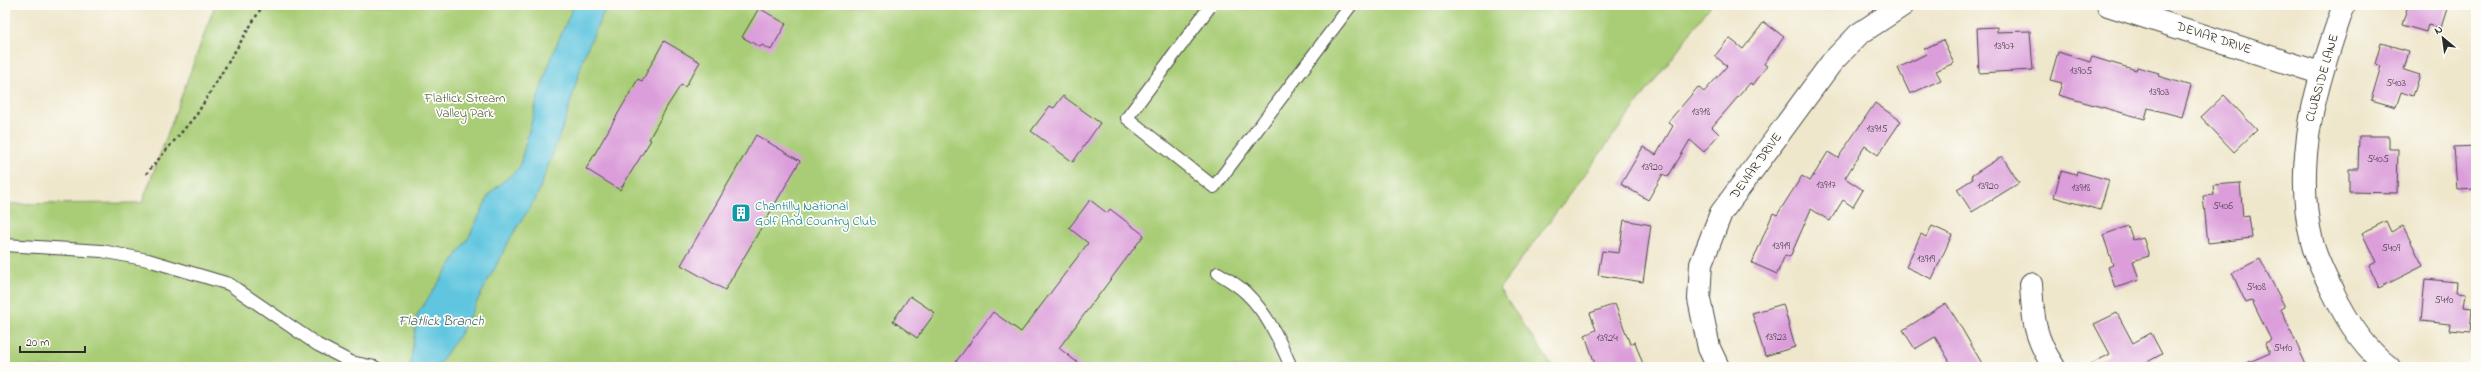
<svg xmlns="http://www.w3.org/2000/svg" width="2481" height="372" viewBox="0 0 2481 372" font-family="'Indie Flower',sans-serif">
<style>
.green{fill:#a9cd76;stroke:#6a7c50}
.water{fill:#61c6df;stroke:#467885}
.building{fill:#db9eda}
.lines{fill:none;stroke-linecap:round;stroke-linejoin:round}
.service-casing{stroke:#484743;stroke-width:14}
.minor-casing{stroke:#484743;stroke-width:24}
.path{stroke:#484743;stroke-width:2.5;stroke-dasharray:3 3;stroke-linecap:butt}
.service{stroke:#fff;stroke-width:12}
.minor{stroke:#fff;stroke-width:22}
.labels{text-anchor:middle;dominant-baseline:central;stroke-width:3.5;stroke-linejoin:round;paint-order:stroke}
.number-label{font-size:11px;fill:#574857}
.street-label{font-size:13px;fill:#2b2b2b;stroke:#fdfcf7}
.park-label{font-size:13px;fill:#515c42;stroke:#fdfcf7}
.culture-label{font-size:13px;fill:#0d838f;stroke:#fdfcf7;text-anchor:start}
.water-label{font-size:14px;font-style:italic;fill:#3e616a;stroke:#fdfcf7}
</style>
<rect width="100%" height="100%" fill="#fdfcf7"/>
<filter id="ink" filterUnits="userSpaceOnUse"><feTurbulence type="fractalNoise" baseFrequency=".025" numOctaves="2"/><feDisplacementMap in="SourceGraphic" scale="8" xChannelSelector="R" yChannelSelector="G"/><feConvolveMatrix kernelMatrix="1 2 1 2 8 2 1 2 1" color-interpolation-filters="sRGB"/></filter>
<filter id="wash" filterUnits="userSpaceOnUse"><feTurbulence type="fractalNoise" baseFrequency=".012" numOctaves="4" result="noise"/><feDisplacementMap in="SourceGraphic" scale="16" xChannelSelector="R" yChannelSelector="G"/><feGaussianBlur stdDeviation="0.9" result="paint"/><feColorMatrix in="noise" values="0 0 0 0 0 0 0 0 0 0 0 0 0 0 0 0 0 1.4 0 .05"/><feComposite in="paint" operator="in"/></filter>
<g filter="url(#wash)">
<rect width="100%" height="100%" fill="#efe7cc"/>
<!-- green -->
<path class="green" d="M215,5H1711L1499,289L1553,367H5V204L142,203Z"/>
<!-- water -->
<path class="water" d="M574,5H607L584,56L566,118L536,198L511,237L460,334L437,367H410L417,315L469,237L490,193L519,168L538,97L553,53Z"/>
<g id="blocks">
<!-- building -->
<path class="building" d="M2408,5H2448L2441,28L2428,25L2426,32L2402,25Z
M759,8L786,24L771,50L762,45L760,47L742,37Z
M1764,22L1784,37L1764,64L1767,66L1753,85L1750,83L1712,127L1719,134L1704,152L1690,140L1668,177L1663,174L1648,200L1621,184L1643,147L1656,155L1673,126L1668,122L1698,87L1704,92L1727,66L1715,56L1729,38L1743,49Z
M1997,27V32L2030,31L2033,70L1979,73L1977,28Z
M1943,40L1954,63L1936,71L1941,80L1910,94L1898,68L1926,54L1924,49Z
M664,41L700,62L685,87L681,85L668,105L649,139L651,140L620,190L586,169L638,79L642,81Z
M2381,43L2409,51L2404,70L2420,75L2413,96L2401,92L2396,107L2371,100L2381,66L2375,64Z
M2058,52L2090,62L2092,57L2136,70L2137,67L2159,73L2158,76L2191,86L2182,117L2148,108L2145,119L2058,95L2062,83L2050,80Z
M2224,95L2257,130L2234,152L2201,117Z
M1063,96L1100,123L1073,162L1031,131L1050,106L1054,108Z
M1875,103L1901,121L1878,155L1865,146L1845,178L1863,190L1853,207L1843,200L1830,221L1811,209L1790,257L1785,255L1777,274L1752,263L1773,213L1777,215L1802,176L1810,181L1828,152L1838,158Z
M756,135L800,161L725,290L681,265Z
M2359,136H2389V149H2398L2397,193L2349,192V169H2358Z
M2476,146V189L2457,190L2454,147Z
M2002,156L2019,183L1972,212L1957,189L1973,179L1971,176Z
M2061,171L2076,175L2077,171L2109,180L2100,210L2054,197Z
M2240,183L2243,217L2249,216L2252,238L2208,243L2203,196L2214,195L2213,185Z
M1090,200L1107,213L1110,209L1144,235L1059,348L1083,367H952L993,312L1021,332L1088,243L1069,228Z
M1624,220L1651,225L1643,282L1598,275L1602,251L1619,253Z
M2386,221L2391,232L2403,226L2423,266L2379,288L2369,266L2376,262L2362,233Z
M1932,226L1952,235L1932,279L1906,267L1921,234L1926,237Z
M2128,226L2133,240L2143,237L2149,256L2133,261L2139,280L2115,288L2108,267L2113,265L2103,235Z
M2260,259L2285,307L2281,309L2307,367H2238L2270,353L2265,343L2271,340L2252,301L2246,303L2232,273Z
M2425,279L2457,282L2456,293L2466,294L2464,307L2472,308L2470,332L2449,330L2450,324L2421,321Z
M910,296L935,313L917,338L893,321Z
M1946,303L1958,322L1984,367H1953L1935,337L1915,349L1903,330Z
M1615,304L1630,344L1635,342L1643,364L1633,367H1596L1585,335L1596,330L1590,313Z
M1783,304L1795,347L1765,356L1752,313Z
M2117,313L2133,343L2151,333L2162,354L2138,367H2085L2110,354L2094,324Z"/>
</g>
</g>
<g filter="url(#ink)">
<use href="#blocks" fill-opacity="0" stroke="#484743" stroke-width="1"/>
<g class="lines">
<defs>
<path id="service" d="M1211,5L1127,118L1214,187L1351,5
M5,245L102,251L148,260L229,284L318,345L351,362L375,367
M1218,273C1227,279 1238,285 1246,293C1267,313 1280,341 1291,367"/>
<path id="minor" d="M2108,5L2320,73
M2344,5C2317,82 2292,160 2312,242C2316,259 2325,276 2333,292C2346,319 2365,349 2389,367
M2031,284C2033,319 2034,337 2054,367
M1718,367L1709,348L1699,299L1701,264L1721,213L1832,62L1859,34L1903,5"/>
</defs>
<!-- service casing -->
<use href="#service" class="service-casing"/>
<!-- minor casing -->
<use href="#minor" class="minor-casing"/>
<!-- path -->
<path class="path" d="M146,174L197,114L263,5"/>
<!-- service -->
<use href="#service" class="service"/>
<!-- minor -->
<use href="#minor" class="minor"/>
</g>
</g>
<!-- icons -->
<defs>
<symbol id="building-square" viewBox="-11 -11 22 22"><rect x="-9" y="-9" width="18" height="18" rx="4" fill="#0f9aa8" stroke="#fdfcf7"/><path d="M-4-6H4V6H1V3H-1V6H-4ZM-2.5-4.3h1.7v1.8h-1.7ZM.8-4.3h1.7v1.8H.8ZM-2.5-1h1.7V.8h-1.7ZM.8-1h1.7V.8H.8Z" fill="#fff"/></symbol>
</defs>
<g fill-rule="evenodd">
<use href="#building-square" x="730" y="202" width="22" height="22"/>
</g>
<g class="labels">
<!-- number labels -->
<g class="number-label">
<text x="2004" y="46">13907</text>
<text x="2081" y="71">13905</text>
<text x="2396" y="83">5403</text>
<text x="2159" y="92">13903</text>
<text x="1701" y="112">13918</text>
<text x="1877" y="129">13915</text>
<text x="2378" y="159">5405</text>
<text x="1652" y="167">13920</text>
<text x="1826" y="185">13917</text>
<text x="1988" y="186">13920</text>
<text x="2081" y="188">13918</text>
<text x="2223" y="206">5406</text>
<text x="1781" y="246">13919</text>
<text x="2391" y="248">5409</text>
<text x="1926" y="259">13919</text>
<text x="2256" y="287">5408</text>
<text x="2444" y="300">5410</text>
<text x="1776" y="337">13923</text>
<text x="1607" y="338">13924</text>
<text x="2283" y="348">5410</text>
</g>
<!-- street labels -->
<g class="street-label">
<text transform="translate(2214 38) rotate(18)">DEVIAR DRIVE</text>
<text transform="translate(2322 78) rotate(-74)">CLUBSIDE LANE</text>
<text transform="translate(1756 166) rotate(-54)">DEVIAR DRIVE</text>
</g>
<!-- park labels -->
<g class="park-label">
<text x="465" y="98">Flatlick Stream<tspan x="465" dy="15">Valley Park</tspan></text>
</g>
<!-- culture labels -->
<g class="culture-label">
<text x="755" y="206">Chantilly National<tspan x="755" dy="15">Golf And Country Club</tspan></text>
</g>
<!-- water labels -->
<g class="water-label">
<text x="441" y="321">Flatlick Branch</text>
</g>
</g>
<!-- margin -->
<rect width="2481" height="372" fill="none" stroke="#fdfcf7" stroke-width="20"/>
<!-- north arrow -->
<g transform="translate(2443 38) rotate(331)" stroke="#fdfcf7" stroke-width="3" paint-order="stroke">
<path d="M0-3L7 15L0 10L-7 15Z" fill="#2b2b2b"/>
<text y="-6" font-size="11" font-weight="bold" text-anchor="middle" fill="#2b2b2b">N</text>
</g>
<!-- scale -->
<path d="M20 346v6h65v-6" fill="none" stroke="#2b2b2b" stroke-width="2"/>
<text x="26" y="346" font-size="12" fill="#2b2b2b" stroke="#fdfcf7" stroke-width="3" paint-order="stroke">20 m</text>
</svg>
